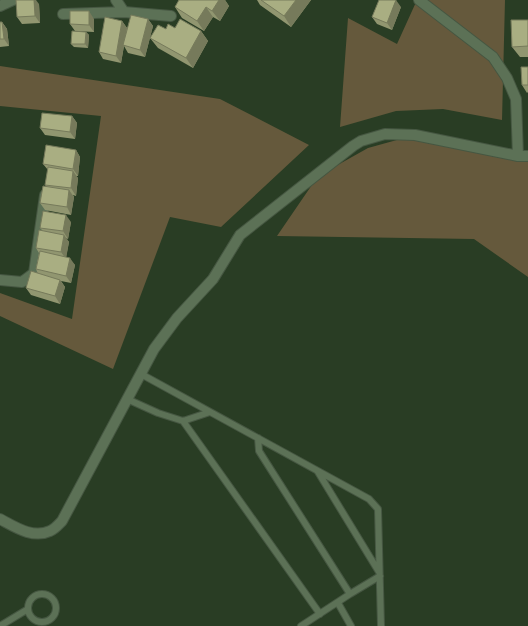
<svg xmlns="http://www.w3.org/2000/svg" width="528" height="626" viewBox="0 0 528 626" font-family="'Times New Roman',serif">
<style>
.green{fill:#65593c}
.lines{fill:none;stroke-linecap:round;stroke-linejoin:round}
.lane-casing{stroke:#465742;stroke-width:8}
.street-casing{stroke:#465742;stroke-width:12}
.lane{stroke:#5c7156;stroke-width:6}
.street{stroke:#5c7156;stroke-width:10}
.wall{fill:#919670}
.shaded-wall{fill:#767a5b}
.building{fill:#a9ae82;stroke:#767a5b}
</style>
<rect width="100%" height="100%" fill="#293d24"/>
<!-- green -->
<path class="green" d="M417,0H505L502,120L443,109L396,111L340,127L348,18L397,44Z
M0,66L220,99L309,145L221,227L170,217L113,369L0,316V293L72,319L101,116L0,106Z
M404,138L528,154V277L474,239L277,236L318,176L368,148Z"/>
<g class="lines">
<defs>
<path id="lane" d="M141,374L369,499L378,509L381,626
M127,399L158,413L183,421L210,412
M183,421L320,614
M258,438L259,451L350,594
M318,472L379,572
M28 608a14 14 0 1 1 28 0a14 14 0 1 1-28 0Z
M338,603L351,626
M0,626L28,609
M301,626L350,594L380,576"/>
<path id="street" d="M116,0L124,12
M419,0L493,57L507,78L516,99L518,156
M0,6L13,0
M63,14L124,12L171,16
M0,280L22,282L34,273L45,195
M0,519C15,527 33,539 50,531C55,529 59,524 62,521L154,349L177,318L213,279L240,235L353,146L361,141L385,134L415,135L518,156H528"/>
</defs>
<!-- lane casing -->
<use href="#lane" class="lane-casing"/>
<!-- street casing -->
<use href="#street" class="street-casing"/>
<!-- lane -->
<use href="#lane" class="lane"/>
<!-- street -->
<use href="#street" class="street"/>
</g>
<!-- wall -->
<path class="wall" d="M179,0H225L229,6L220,21L213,17L204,31L182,18L175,7Z
M257,0H311L291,27L260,5Z
M39,4L40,23L22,24L17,17Z
M401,7L392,30L377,24L372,17Z
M94,19V32L75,31L70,24Z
M148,19L153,26L145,57L128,53L124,46L121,63L103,59L99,52L122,21L127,28Z
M528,20V57H520L512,47Z
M0,22H2L7,29L9,46L0,47Z
M175,28L201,31L208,41L193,68L158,48L150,38L166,29Z
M86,32L89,35L88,48L74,47L71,44Z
M528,67V92L527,93L522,85Z
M72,116L77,123L75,139L45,135L40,128Z
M76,150L80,157L78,176H76L78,178L76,196L73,195L74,197L71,215L45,210L40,203L47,187L45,185L48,170L43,164Z
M71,222L68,239L66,238L69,242L66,257L75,265L71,283L61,281L65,287L60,304L31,295L26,288L38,274L36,269L39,253L36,248L43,231L40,228Z"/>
<!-- shaded-wall -->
<path class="shaded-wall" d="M34,0H36L39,4L40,23L35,16Z
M219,0H225L229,6L220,21L212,11Z
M296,0H311L291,27L284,16Z
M396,0L401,7L392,30L387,23Z
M206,7L213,17L204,31L197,21Z
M89,11L94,19V32L89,25Z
M148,19L153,26L145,57L140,50Z
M122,21L127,28L121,63L116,56Z
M2,22L7,29L9,46L4,39Z
M201,31L208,41L193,68L186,58Z
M86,32L89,35L88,48L85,44Z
M72,116L77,123L75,139L70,132Z
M76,150L80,157L78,176L73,169Z
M73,171L78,178L76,196L71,188Z
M69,190L74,197L71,215L67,207Z
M66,215L71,222L68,239L63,231Z
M64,235L69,242L66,259L61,252Z
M70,258L75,265L71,283L66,276Z
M60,280L65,287L60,304L55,296Z"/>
<!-- building -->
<path class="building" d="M16,0H34L35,16L17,17Z
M179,0H219L212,11L206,7L197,21L175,7Z
M261,0H296L284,16Z
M379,0H396L387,23L372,17Z
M70,11H89V25L70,24Z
M131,15L148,19L140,50L123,45Z
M105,17L122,21L116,56L99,52Z
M180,19L201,31L186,58L150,38L158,25L166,29L168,24L175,28Z
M511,20H528V46L512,47Z
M0,22H2L4,39H0Z
M72,31L86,32L85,44H71Z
M521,67H528V85H522Z
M42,113L72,116L70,132L40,128Z
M46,145L76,150L73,169L43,164Z
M48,167L73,171L71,188L45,185Z
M43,186L69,190L67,207L40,203Z
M43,211L66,215L63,231L40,228Z
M39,230L64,235L61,252L36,248Z
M40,251L70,258L66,276L36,269Z
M31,271L60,280L55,296L26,288Z"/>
</svg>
